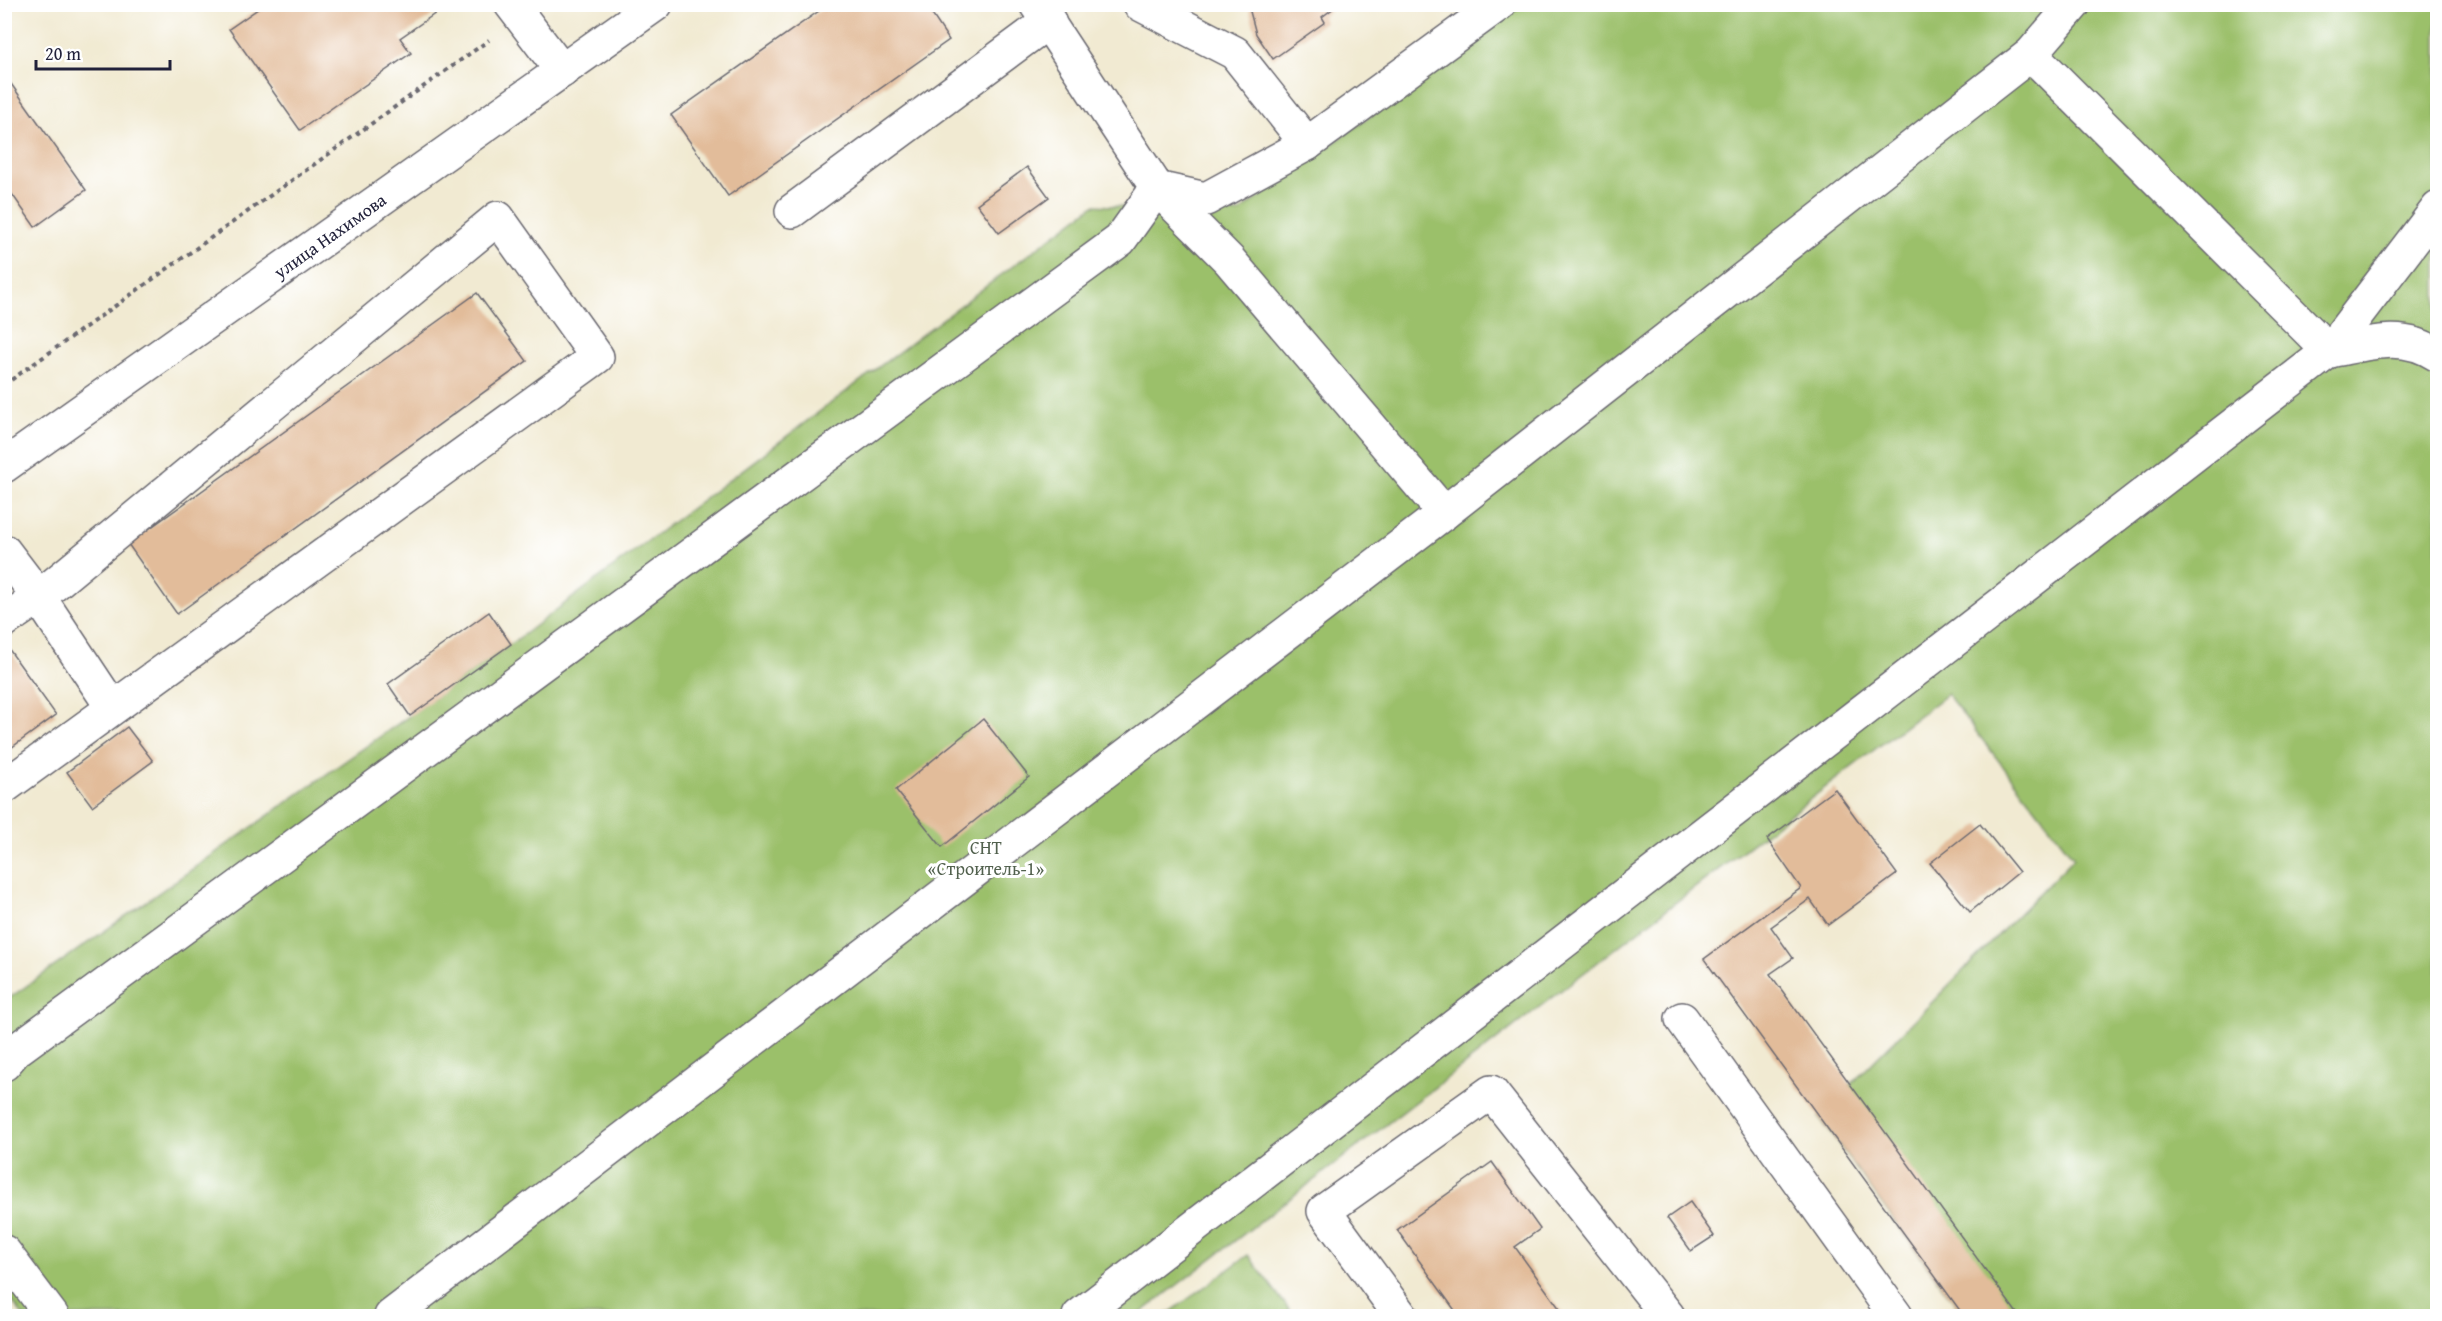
<svg xmlns="http://www.w3.org/2000/svg" width="2442" height="1321" viewBox="0 0 2442 1321" font-family="'Gentium Book Plus',serif">
<style>
.green{fill:#9bc06a;stroke:#5e7152;stroke-width:1.5}
.building{fill:#e2bc9a}
.lines{fill:none;stroke-linecap:round;stroke-linejoin:round}
.minor-casing{stroke:#6a6870;stroke-width:36}
.path{stroke:#6a6870;stroke-width:4;stroke-dasharray:4.5 4.5;stroke-linecap:butt}
.minor{stroke:#fff;stroke-width:33}
.labels{text-anchor:middle;dominant-baseline:central;stroke-width:6;stroke-linejoin:round;paint-order:stroke}
.street-label{font-size:18px;fill:#22223b;stroke:#fff}
.park-label{font-size:18px;fill:#52614e;stroke:#fff}
</style>
<rect width="100%" height="100%" fill="#fff"/>
<filter id="ink" filterUnits="userSpaceOnUse"><feTurbulence type="fractalNoise" baseFrequency=".0167" numOctaves="2"/><feDisplacementMap in="SourceGraphic" scale="12" xChannelSelector="R" yChannelSelector="G"/><feConvolveMatrix kernelMatrix="1 2 1 2 8 2 1 2 1" color-interpolation-filters="sRGB"/></filter>
<filter id="wash" filterUnits="userSpaceOnUse"><feTurbulence type="fractalNoise" baseFrequency=".008" numOctaves="4" result="noise"/><feDisplacementMap in="SourceGraphic" scale="24" xChannelSelector="R" yChannelSelector="G"/><feGaussianBlur stdDeviation="1.35" result="paint"/><feColorMatrix in="noise" values="0 0 0 0 0 0 0 0 0 0 0 0 0 0 0 0 0 1.4 0 .05"/><feComposite in="paint" operator="in"/></filter>
<g filter="url(#wash)">
<rect width="100%" height="100%" fill="#f1ead2"/>
<!-- green -->
<path class="green" d="M1522,5H2437V1316H1964L1819,1117L2074,858L1947,694L1137,1316H23L5,1291L4,1002L511,644L1094,205L1238,213Z
M1248,1255L1294,1316H1165Z"/>
<g id="blocks">
<!-- building -->
<path class="building" d="M265,4H449L400,38L411,53L300,130L229,29Z
M829,4H925L949,40L728,196L671,115Z
M1248,4H1339L1322,17L1325,22L1273,59L1256,34Z
M9,81L86,190L35,227L12,194L4,199V84Z
M1027,167L1049,197L999,233L977,204Z
M477,293L527,361L177,614L128,544Z
M489,612L511,644L410,716L388,684Z
M8,648L56,715L4,753V651Z
M983,719L1029,777L942,847L896,790Z
M127,727L153,761L92,806L67,772Z
M1835,789L1897,874L1828,925L1810,899L1771,927L1793,958L1770,974L2019,1316H1964L1704,959L1801,888L1767,839Z
M1980,824L2019,872L1970,912L1930,863Z
M1492,1162L1540,1229L1515,1247L1565,1316H1459L1397,1230Z
M1690,1202L1714,1236L1691,1251L1667,1218Z"/>
</g>
</g>
<g filter="url(#ink)">
<use href="#blocks" fill-opacity="0" stroke="#6a6870" stroke-width="1.5"/>
<g class="lines">
<defs>
<g id="minor">
<path d="M511,4L562,71"/>
<path d="M1036,4L1157,188L1206,199L1307,144L1499,4"/>
<path d="M1140,4L1235,53L1307,144"/>
<path d="M2031,54L2329,351L2438,208"/>
<path d="M792,211L1049,21"/>
<path id="s1" d="M4,466L656,4"/>
<path d="M4,551L39,597L112,707"/>
<path d="M4,621L39,597L498,218L597,357L4,787"/>
<path d="M1682,1019L1896,1316"/>
<path d="M4,1064L15,1051L1120,240L1157,188L1229,260L1444,513L2031,54L2074,4"/>
<path d="M4,1252L52,1316"/>
<path d="M391,1316L1444,513"/>
<path d="M1079,1316L2329,351C2367,344 2402,331 2438,355"/>
<path d="M1401,1316L1324,1211L1491,1092L1668,1316"/>
</g>
</defs>
<!-- minor casing -->
<use href="#minor" class="minor-casing"/>
<!-- path -->
<path class="path" d="M4,385L489,40"/>
<!-- minor -->
<use href="#minor" class="minor"/>
</g>
</g>
<g class="labels">
<!-- street labels -->
<g class="street-label">
<text stroke="none"><textPath href="#s1" startOffset="399">улица Нахимова</textPath></text>
</g>
<!-- park labels -->
<g class="park-label">
<text x="986" y="847">СНТ<tspan x="986" dy="21">«Строитель-1»</tspan></text>
</g>
</g>
<!-- margin -->
<rect width="2442" height="1321" fill="none" stroke="#fff" stroke-width="24"/>
<!-- scale -->
<path d="M36 60v9h134v-9" fill="none" stroke="#22223b" stroke-width="3"/>
<text x="45" y="60" font-size="18" fill="#22223b" stroke="#ffffff" stroke-width="4.5" paint-order="stroke">20 m</text>
</svg>
